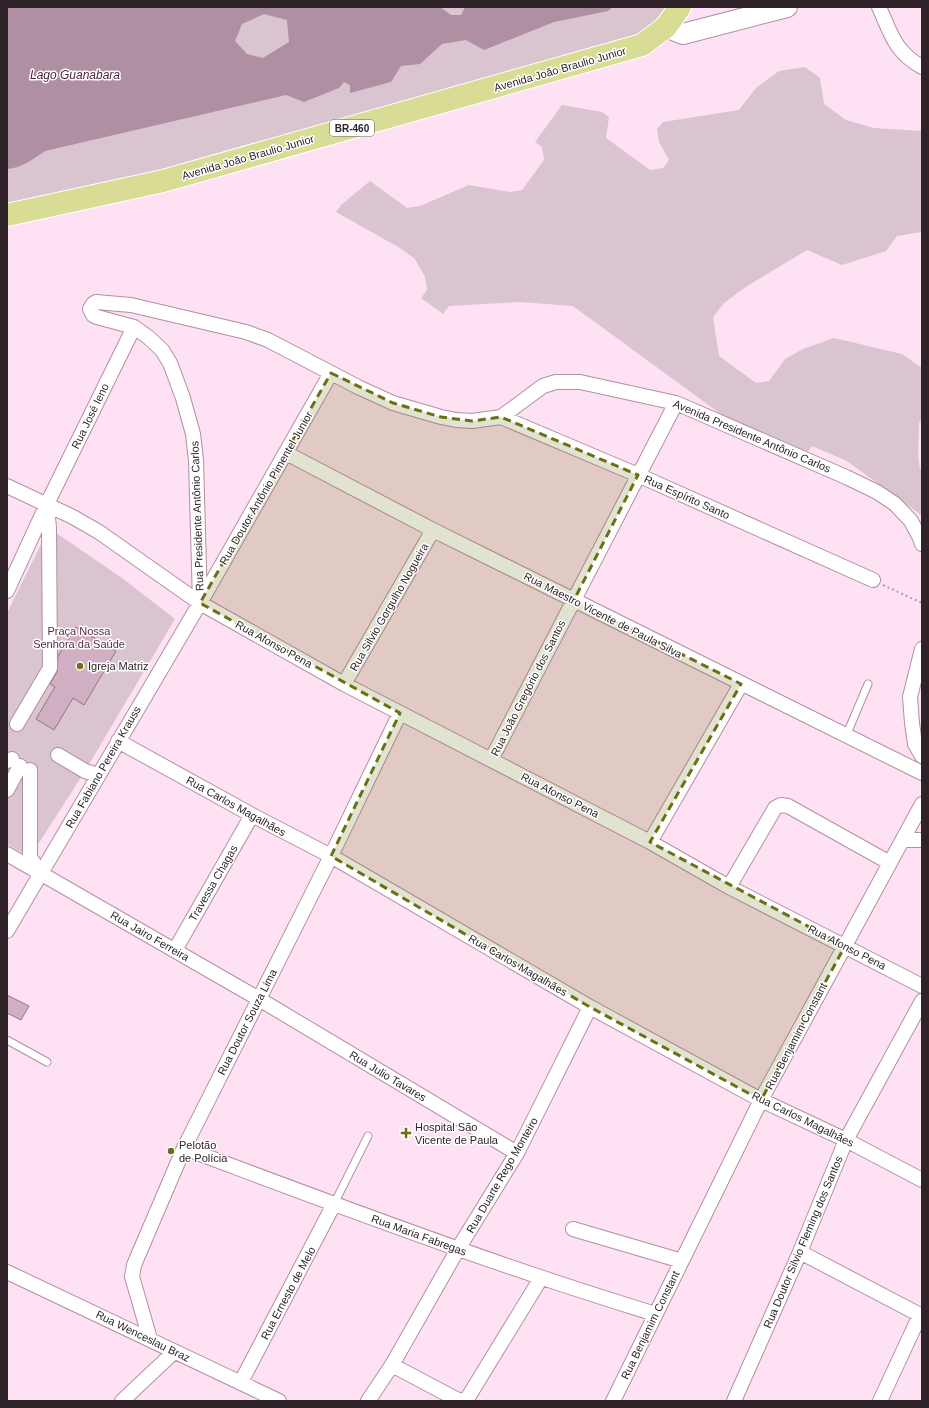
<svg xmlns="http://www.w3.org/2000/svg" width="929" height="1408" viewBox="0 0 929 1408" font-family="Helvetica,sans-serif">
<style>
.green{fill:#d9c4d0}
.water{fill:#af8fa2;fill-rule:evenodd}
.building{fill:#d1afc3;stroke:#947487}
.lines{fill:none;stroke-linecap:round;stroke-linejoin:round}
.lane-casing{stroke:#b190a3;stroke-width:9}
.street-casing{stroke:#b190a3;stroke-width:16}
.secondary-casing{stroke:#b190a3;stroke-width:22}
.primary-casing{stroke:#fff;stroke-width:24}
.path{stroke:#b19aa7;stroke-width:2;stroke-dasharray:2 3;stroke-linecap:butt}
.lane{stroke:#fff;stroke-width:7}
.street{stroke:#fff;stroke-width:14}
.secondary{stroke:#fff;stroke-width:20}
.primary{stroke:#d8dc94;stroke-width:22}
.marked{fill:#6c6f14;fill-opacity:0.2;stroke:#6c6f14;stroke-width:3;stroke-dasharray:8 5;stroke-linejoin:round}
.poi-dot{fill:#6c6f14;stroke:#fff;stroke-width:1.5}
.labels{text-anchor:middle;dominant-baseline:central;stroke-width:3;stroke-linejoin:round;paint-order:stroke}
.shield{fill:#fff;stroke:#6d6469;stroke-width:1}
.shield-label{font-size:10px;font-weight:bold;fill:#2f2229}
.street-label{font-size:11px;fill:#2f2229;stroke:#fff}
.park-label{font-size:11px;fill:#572b47;stroke:#fff}
.poi-label{font-size:11px;fill:#2f2229;stroke:#fff;text-anchor:start}
.water-label{font-size:12px;font-style:italic;fill:#481d39;stroke:#fff}
</style>
<rect width="100%" height="100%" fill="#fee1f2"/>
<!-- green -->
<path class="green" d="M7,7H680L666,27L7,215Z
M805,67L820,78L824,104L846,120L874,128L922,131V232L897,236L886,251L842,265L807,250L747,286L724,303L713,317L719,356L756,383L769,381L785,359L803,349L834,338L902,354L922,368V419L919,423L918,456L920,469L922,470V517L921,515L847,461L812,446L806,454L729,420L573,306L520,302L449,306L443,314L421,298L427,290L425,277L415,259L400,248L336,212L341,205L370,181L407,208L420,206L469,185L510,192L522,190L544,160L542,147L535,142L562,105L602,112L609,117L606,138L650,170L663,168L669,160L659,142L657,129L663,122L739,110L756,88L779,71Z
M49,528L122,578L175,619L85,771L30,857L7,844V613Z"/>
<!-- water -->
<path class="water" d="M7,7H440L451,15H461L465,7H613L608,11L554,22L484,50L466,40L442,44L420,64L401,66L391,82L350,93V85L344,82L339,88L304,102L286,95L45,151C33,159 22,168 7,169ZM264,14L287,20L289,42L263,58L247,54L235,41L242,24Z"/>
<!-- building -->
<path class="building" d="M76,627L116,651L84,705L73,698L54,730L36,719L55,687L50,684L57,672L58,656Z
M7,995L29,1006L21,1020L7,1013Z"/>
<g class="lines">
<defs>
<path id="lane" d="M846,736L868,684
M7,1040L47,1062
M334,1204L368,1136"/>
<path id="street" d="M879,7C891,34 895,52 922,67
M501,417L638,475L873,580
M286,453L433,530L922,773
M7,486L73,517L99,532L200,603L344,684L650,842L729,887L922,986
M7,591L47,504L134,327
M200,603L196,460L193,434L183,398L170,363L162,350L148,337L134,327L97,317L93,315L90,309L93,304L96,302L131,305L246,332L268,340L358,387L393,403L441,417L456,420L472,421L501,417L543,386L556,382H580L676,403L846,477L877,492L895,504L911,521L920,538L922,544
M922,649L910,697L912,723L915,744L922,756
M344,684L433,530
M17,724L50,668L49,528L47,507
M118,741L252,815L331,856L590,1007L761,1100L846,1140L922,1180
M58,755L85,771L98,775
M491,760L676,403
M7,761L12,759
M30,770V857L39,871
M7,790L20,766
M903,840H922
M650,842L741,684
M7,854L259,999L517,1153
M729,887L775,808L781,805L788,806L890,863
M7,931L200,603L331,373
M175,950L252,815
M184,1148C302,1192 420,1237 540,1277C578,1290 617,1302 655,1314
M573,1229L682,1261
M800,1252L922,1316
M7,1272L279,1401
M150,1339L133,1280L132,1277L134,1265L184,1148L331,856L400,713
M392,1365L456,1399L464,1401L467,1399L541,1278
M241,1382L334,1204
M122,1401L174,1352
M368,1401L392,1365L458,1249L517,1153L590,1007
M613,1401L761,1100L922,804
M734,1401L800,1252L846,1140L922,1001
M880,1401L920,1315"/>
<path id="secondary" d="M666,27L683,34L787,7"/>
<path id="primary" d="M7,215L163,181L642,45L666,27L680,7"/>
</defs>
<!-- lane casing -->
<use href="#lane" class="lane-casing"/>
<!-- street casing -->
<use href="#street" class="street-casing"/>
<!-- secondary casing -->
<use href="#secondary" class="secondary-casing"/>
<!-- primary casing -->
<use href="#primary" class="primary-casing"/>
<!-- path -->
<path class="path" d="M883,585L922,603"/>
<!-- lane -->
<use href="#lane" class="lane"/>
<!-- street -->
<use href="#street" class="street"/>
<!-- secondary -->
<use href="#secondary" class="secondary"/>
<!-- primary -->
<use href="#primary" class="primary"/>
</g>
<!-- marked area -->
<path class="marked" d="M331,373L393,403L441,417L472,421L501,417L638,475L574,600L741,684L650,842L845,946L761,1100L590,1007L331,856L400,713L200,603Z"/>
<!-- markers -->
<g class="poi-dot">
<circle cx="80" cy="666" r="4"/>
<path d="M404 1127h4v4h4v4h-4v4h-4v-4h-4v-4h4z"/>
<circle cx="171" cy="1151" r="4"/>
</g>
<g class="labels">
<!-- shield labels -->
<rect class="shield" x="330" y="120" width="44" height="16" rx="3"/>
<g class="shield-label">
<text x="352" y="128">BR-460</text>
</g>
<!-- street labels -->
<g class="street-label">
<text transform="translate(560 69) rotate(-16)">Avenida João Braulio Junior</text>
<text transform="translate(248 157) rotate(-16)">Avenida João Braulio Junior</text>
<text transform="translate(90 416) rotate(-64)">Rua José Ieno</text>
<text transform="translate(752 436) rotate(23)">Avenida Presidente Antônio Carlos</text>
<text transform="translate(266 488) rotate(-60)">Rua Doutor Antônio Pimentel Junior</text>
<text transform="translate(687 497) rotate(24)">Rua Espírito Santo</text>
<text transform="translate(197 516) rotate(-92)">Rua Presidente Antônio Carlos</text>
<text transform="translate(389 607) rotate(-60)">Rua Silvio Gorgulho Nogueira</text>
<text transform="translate(603 615) rotate(27)">Rua Maestro Vicente de Paula Silva</text>
<text transform="translate(274 644) rotate(29)">Rua Afonso Pena</text>
<text transform="translate(528 688) rotate(-63)">Rua João Gregório dos Santos</text>
<text transform="translate(103 767) rotate(-60)">Rua Fabiano Pereira Krauss</text>
<text transform="translate(560 795) rotate(27)">Rua Afonso Pena</text>
<text transform="translate(236 806) rotate(29)">Rua Carlos Magalhães</text>
<text transform="translate(213 883) rotate(-60)">Travessa Chagas</text>
<text transform="translate(150 936) rotate(30)">Rua Jairo Ferreira</text>
<text transform="translate(847 947) rotate(27)">Rua Afonso Pena</text>
<text transform="translate(518 965) rotate(30)">Rua Carlos Magalhães</text>
<text transform="translate(247 1022) rotate(-63)">Rua Doutor Souza Lima</text>
<text transform="translate(796 1036) rotate(-62)">Rua Benjamim Constant</text>
<text transform="translate(388 1076) rotate(31)">Rua Julio Tavares</text>
<text transform="translate(803 1119) rotate(26)">Rua Carlos Magalhães</text>
<text transform="translate(502 1175) rotate(-60)">Rua Duarte Rego Monteiro</text>
<text transform="translate(419 1235) rotate(20)">Rua Maria Fabregas</text>
<text transform="translate(803 1242) rotate(-67)">Rua Doutor Silvio Fleming dos Santos</text>
<text transform="translate(288 1293) rotate(-62)">Rua Ernesto de Melo</text>
<text transform="translate(650 1325) rotate(-64)">Rua Benjamim Constant</text>
<text transform="translate(143 1336) rotate(26)">Rua Wenceslau Braz</text>
</g>
<!-- park labels -->
<g class="park-label">
<text x="79" y="631">Praça Nossa<tspan x="79" dy="13">Senhora da Saúde</tspan></text>
</g>
<!-- poi labels -->
<g class="poi-label">
<text x="88" y="666">Igreja Matriz</text>
<text x="415" y="1127">Hospital São<tspan x="415" dy="13">Vicente de Paula</tspan></text>
<text x="179" y="1145">Pelotão<tspan x="179" dy="13">de Polícia</tspan></text>
</g>
<!-- water labels -->
<g class="water-label">
<text x="75" y="75">Lago Guanabara</text>
</g>
</g>
<!-- border -->
<rect width="929" height="1408" fill="none" stroke="#2f2229" stroke-width="16"/>
</svg>
